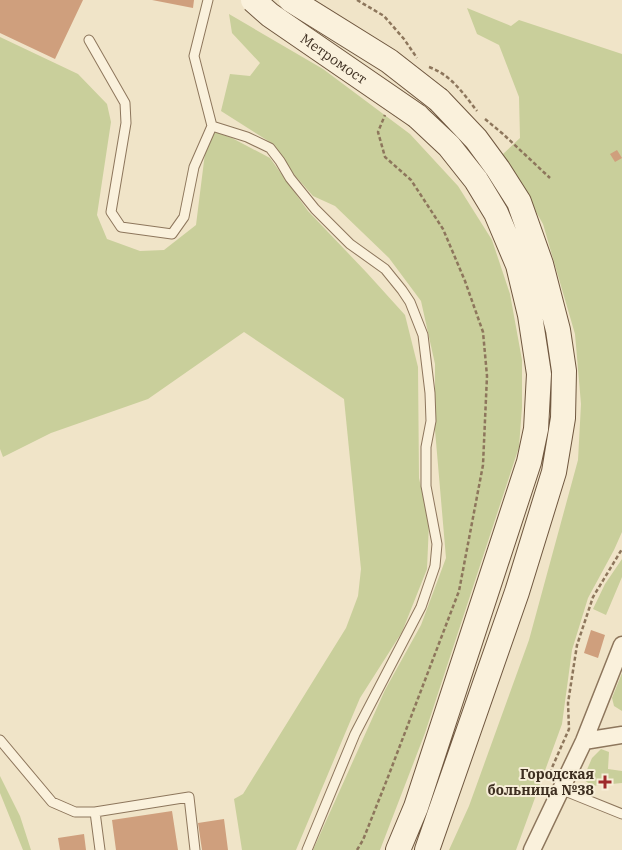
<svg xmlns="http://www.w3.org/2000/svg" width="622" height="850" viewBox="0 0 622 850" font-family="'IBM Plex Serif',serif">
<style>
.green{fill:#c9cf9b}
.building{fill:#cf9f7d}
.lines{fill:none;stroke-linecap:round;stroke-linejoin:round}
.service-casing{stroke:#8d765c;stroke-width:11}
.minor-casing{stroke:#8d765c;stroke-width:19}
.secondary-casing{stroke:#6f573f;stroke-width:26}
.path{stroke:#8d765c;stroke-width:2.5;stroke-dasharray:4 2.5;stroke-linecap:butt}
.service{stroke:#faf1dc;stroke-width:9}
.minor{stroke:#faf1dc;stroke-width:16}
.secondary{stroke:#faf1dc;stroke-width:24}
.secondary-bridge-casing{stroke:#6f573f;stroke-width:26;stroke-linecap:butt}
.secondary-bridge{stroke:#faf1dc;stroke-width:24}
.poi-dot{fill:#9e2a2b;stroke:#f7eed8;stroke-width:2}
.labels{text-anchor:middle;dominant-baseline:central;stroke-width:4;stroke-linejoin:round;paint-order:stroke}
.street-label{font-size:14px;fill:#3d2e20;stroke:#f7eed8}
.poi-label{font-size:14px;font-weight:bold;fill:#3d2e20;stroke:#f7eed8;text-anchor:end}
</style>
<rect width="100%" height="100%" fill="#f0e4c8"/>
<!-- green -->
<path class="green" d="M467,8L511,26L519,20L622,54V532L614,550L588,598L572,650L562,724L516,850H449L469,806L529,640L578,460L581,404L575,334L543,224L503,154L520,138L519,97L499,45L477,34Z
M229,14L323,69L410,134L458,186L492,240L510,294L522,360V407L519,447L425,733L380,850H313L385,690L421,625L446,558L435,430V364L421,301L389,258L335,206L313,196L291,171L273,144L221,111L230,74L250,76L260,63L232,33Z
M0,37L78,74L107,104L111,122L97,215L107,239L140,251L164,250L196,225L208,129L232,138L270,158L308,211L367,273L405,315L418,367L419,478L429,523L427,569L402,632L360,698L296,850H242L234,799L243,794L346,628L358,596L361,569L344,399L244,332L148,399L51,433L3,457L0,449Z
M622,559V577L606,615L593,609L605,584Z
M622,673V711L614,706L612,698Z
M601,749L609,752L608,769L622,771V783L592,786L583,779L592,758Z
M0,776L20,816L31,850H23L0,793Z"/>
<!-- building -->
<path class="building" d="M0,0H83L55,59L0,33Z
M152,0H194L193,8Z
M617,150L622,158L615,162L610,154Z
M591,630L605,635L598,658L584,653Z
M172,811L178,850H116L112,820Z
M224,819L228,850H202L198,823Z
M84,834L86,850H60L58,838Z"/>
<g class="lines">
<defs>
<path id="service" d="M89,40L125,103L126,123L111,212L121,227L172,234L184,217L194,167L212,126L194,56L208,0
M212,126L247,137L270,148L280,161L290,178L315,209L350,244L385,269L402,290L410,302L423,335L430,393L431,421L426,447V486L437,544L435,566L421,607L355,734L307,850
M0,740L52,802L75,812H95L189,797L195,850
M560,789L622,814
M95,812L100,850"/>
<path id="minor" d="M584,741L622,735
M532,850L584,741L622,645"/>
<path id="secondary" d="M398,850L416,807L529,462L536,429L539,374L530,315L518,265L496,213L476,180L449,146L417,116
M427,850L517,592L554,472L563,418L564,371L558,330L541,264L519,202L498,169L476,139L439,100"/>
</defs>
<!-- service casing -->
<use href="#service" class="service-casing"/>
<!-- minor casing -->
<use href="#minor" class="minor-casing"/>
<!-- secondary casing -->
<use href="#secondary" class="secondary-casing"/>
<!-- path -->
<path class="path" d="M357,0L384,16L404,39L417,58
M429,67C451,75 463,93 477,111
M485,119L503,134L550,178
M547,779L569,729L568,703L577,645L593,597L622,549
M357,850L363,840L388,777L459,591L483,465L485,420L487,376L483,332L465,281L443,229L411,180L385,157L378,132L385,115"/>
<!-- service -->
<use href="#service" class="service"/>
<!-- minor -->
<use href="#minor" class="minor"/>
<!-- secondary -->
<use href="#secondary" class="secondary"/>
<defs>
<g id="secondary-bridge">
<path id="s1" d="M253,0L270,15L417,116"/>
<path d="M291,0L389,61L439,100"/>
</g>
</defs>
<!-- secondary-bridge casing -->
<use href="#secondary-bridge" class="secondary-bridge-casing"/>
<!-- secondary-bridge -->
<use href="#secondary-bridge" class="secondary-bridge"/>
</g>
<!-- markers -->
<path class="poi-dot" d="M602.5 774.5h5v5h5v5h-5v5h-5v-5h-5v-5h5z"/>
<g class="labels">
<!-- street labels -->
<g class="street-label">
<text stroke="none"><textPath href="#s1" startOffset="100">Метромост</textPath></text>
</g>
<!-- poi labels -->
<g class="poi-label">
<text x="594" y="774">Городская<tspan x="594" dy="16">больница №38</tspan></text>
</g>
</g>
</svg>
